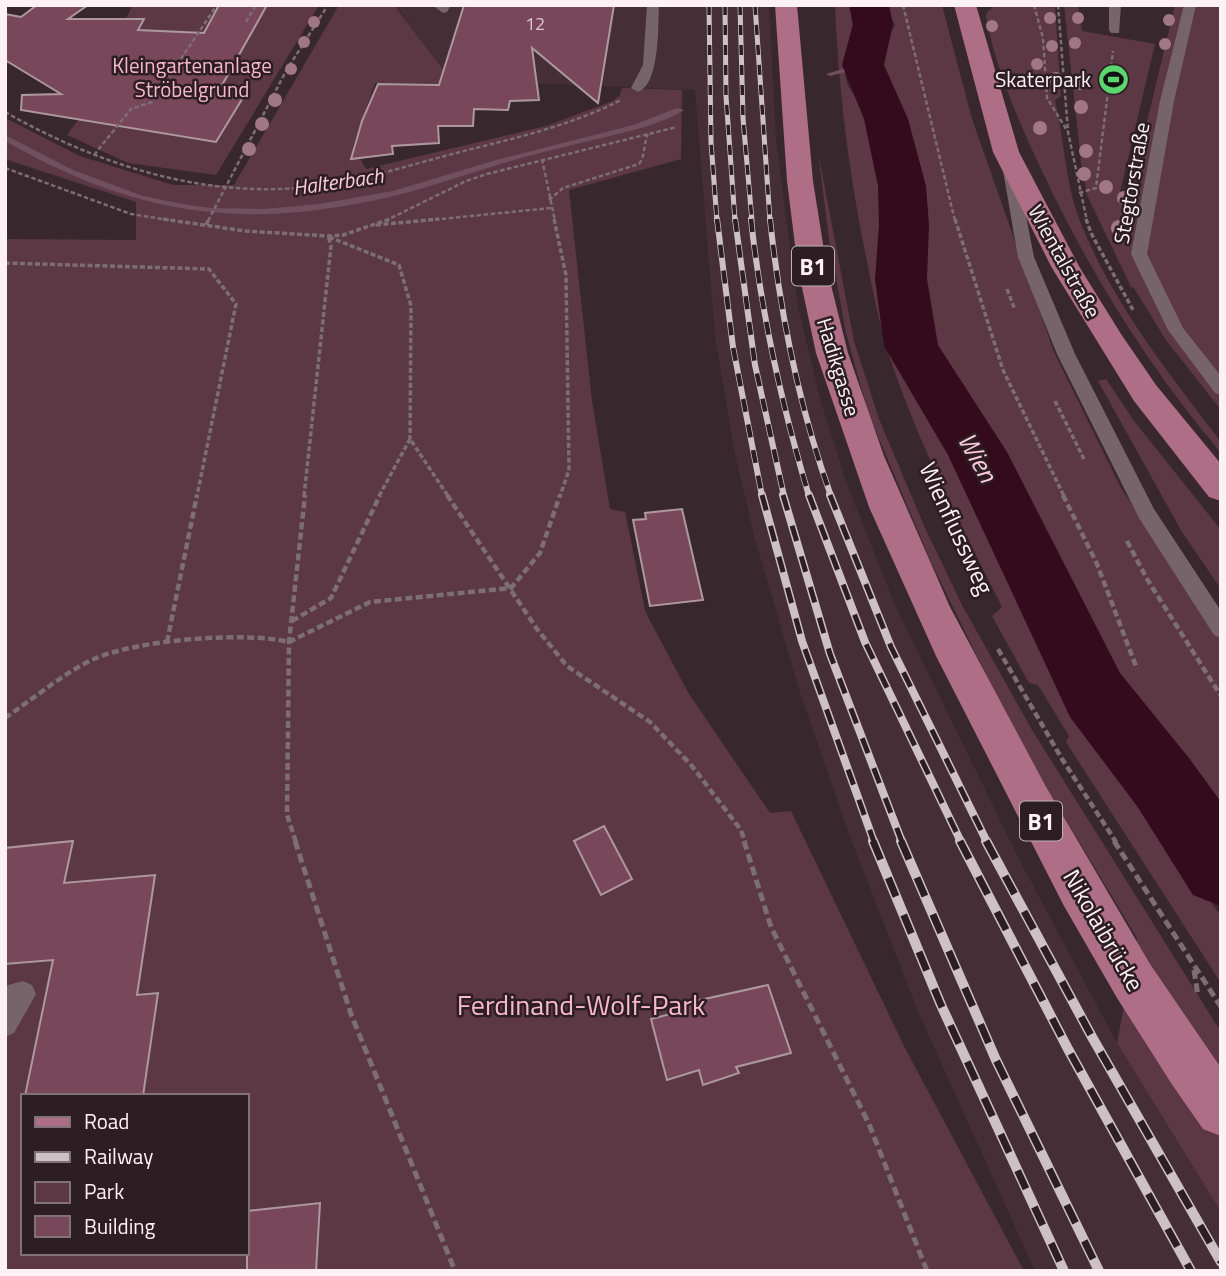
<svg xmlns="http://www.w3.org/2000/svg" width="1226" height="1276" viewBox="0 0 1226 1276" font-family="'Titillium Web',sans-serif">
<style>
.built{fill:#452e36}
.green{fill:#5c3845;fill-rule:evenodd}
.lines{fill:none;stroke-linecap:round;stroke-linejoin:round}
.stream{fill:#704f5e;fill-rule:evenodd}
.river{fill:#340a1d;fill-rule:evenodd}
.building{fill:#784759;stroke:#ad989f;stroke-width:2}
.path-far3{stroke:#7c6e72;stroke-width:2.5;stroke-dasharray:4.5 2.5;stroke-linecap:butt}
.path-far2{stroke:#7c6e72;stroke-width:3.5;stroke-dasharray:5 2.5;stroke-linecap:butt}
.path-far1{stroke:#7c6e72;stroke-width:4.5;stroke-dasharray:7 3.5;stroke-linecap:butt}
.path{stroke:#7c6e72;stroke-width:5;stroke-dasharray:9 4.5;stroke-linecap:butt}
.lane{fill:#77646a;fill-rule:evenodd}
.primary{fill:#ae6e86;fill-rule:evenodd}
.rail-far3-casing{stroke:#cdc1c5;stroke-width:5}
.rail-far2-casing{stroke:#cdc1c5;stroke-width:6}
.rail-far1-casing{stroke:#cdc1c5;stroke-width:8}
.rail-casing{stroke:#cdc1c5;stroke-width:10}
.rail-far3{stroke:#2d1e23;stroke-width:3.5;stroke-dasharray:10;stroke-linecap:butt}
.rail-far2{stroke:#2d1e23;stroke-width:4.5;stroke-dasharray:13;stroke-linecap:butt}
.rail-far1{stroke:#2d1e23;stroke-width:5;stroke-dasharray:16;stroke-linecap:butt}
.rail{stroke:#2d1e23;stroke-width:7;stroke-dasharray:20;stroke-linecap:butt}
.tree{fill:#a27785}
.labels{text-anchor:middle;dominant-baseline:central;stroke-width:5;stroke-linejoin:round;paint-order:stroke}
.far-number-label{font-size:18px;fill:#dcc6ce}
.far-park-label{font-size:21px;fill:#f8b7cd;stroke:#2d1e23}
.far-poi-label{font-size:21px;fill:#fdf1f5;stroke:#2d1e23;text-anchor:end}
.far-water-label{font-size:21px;font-style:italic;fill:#fdcbdb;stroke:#2d1e23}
.far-street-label{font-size:21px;fill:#fdf1f5;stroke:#2d1e23}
.shield{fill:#2d1e23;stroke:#bfb2b6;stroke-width:2}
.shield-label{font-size:23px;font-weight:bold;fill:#fdf1f5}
.street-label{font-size:24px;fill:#fdf1f5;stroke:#2d1e23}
.water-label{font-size:26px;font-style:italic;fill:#fdcbdb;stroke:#2d1e23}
.near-park-label{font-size:28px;fill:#f8b7cd;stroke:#2d1e23}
</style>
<rect width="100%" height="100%" fill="#38282d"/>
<!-- built -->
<path class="built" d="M395,5H769L776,140L798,307L821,402L847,484L895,605L1019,859L1117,1043L1221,1212V1271H1035L919,1014L849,834L800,692L754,536L734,449L715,337L695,90L451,80Z"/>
<!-- green -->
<path class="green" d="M133,5H319L216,175L128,163L67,135L124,58L117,36Z
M339,5H394L451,80L450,84L375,83L353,146L366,169L546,126L613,101L620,95L622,88L682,90L681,159L569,190L592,401L610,509L625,512L645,610L649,619L689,694L770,813L791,811L905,1048L1024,1271H5V239L136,240V202L5,159V118L80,156L173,185H234ZM23,1096H247V1253H23Z
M835,5H854C851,18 849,25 860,33L850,47L858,68L845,75L848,86L871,119L895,255L878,264L892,335L935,402L963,455L962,471L968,480L980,490L1009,551L1005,566C1041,638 1073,719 1136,771L1140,795L1221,917V983L1066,742L1069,736L1038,685L1029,683L992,616L1002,607C962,527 920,447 891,361C877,319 870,275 861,232C847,156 838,82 835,5Z
M883,5H942L972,119L1054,352L1121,488L1221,637V840L1112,686L969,402L934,363L921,341L912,264L926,254L920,184L901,125L880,79L877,59L895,25Z
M995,5H1055L1061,96L1055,100C1064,138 1065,179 1078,216C1110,300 1167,371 1221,442V453C1148,366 1090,273 1042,171C1019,122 996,70 986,17L987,12Z
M1064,5H1078L1082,31L1155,44L1120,192L1130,193L1175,5H1221V410L1166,340L1134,288L1131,287L1087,195L1081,162Z
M818,152L854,341L879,419L925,528L962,605L1032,730L1221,1032V1212L1117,1043L1137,938L1019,742L931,562L869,415L846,333L829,239Z
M1106,379L1134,421L1221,530V589L1182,532L1098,381Z"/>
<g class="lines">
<!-- stream -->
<path class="stream" d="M863,63L867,65L866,67L830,76L826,74Z
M677,108L684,110C664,123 637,129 614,135C583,142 552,150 521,158C479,170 437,185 394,196C245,231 138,217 5,141V135L73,170L143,196L188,205L212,208L264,209L319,204L393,191L496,160L633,125Z"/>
<!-- river -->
<path class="river" d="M849,5H889L893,24L884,65L908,119L926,186L929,225L927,279L938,345L1007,452L1120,673L1189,758L1221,802V906L1193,895L1137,806L1070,717L948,455L884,346L875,279L879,225L878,186L864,119L842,65L853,24Z"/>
</g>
<!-- building -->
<path class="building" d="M37,5H88L68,19H144L138,30L204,33L219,5H267L221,87L247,91L216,142L21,110L22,95L61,94L5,60V14L21,17Z
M464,5H614L598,103L532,48L539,100L510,101L508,110L474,109L473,126H438L439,143L392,146L393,154L351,159L362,121L378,84L439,85Z
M682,509L703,600L650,606L633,520L646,519L645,513Z
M604,826L632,879L601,895L574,841Z
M73,841L64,883L155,875L137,995L158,993L143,1096H25L53,960L5,964V848Z
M768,985L791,1053L736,1067L739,1073L703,1085L699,1070L667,1080L651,1019L686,1010L682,1004Z
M320,1203L316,1271H247V1211Z"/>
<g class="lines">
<!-- path-far3 -->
<path class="path-far3" d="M903,5L955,221
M1034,5L1043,38L1047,98L1068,132L1087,221
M1058,5L1068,131
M246,22L256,5
M5,112C104,168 216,203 331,184C374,177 417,163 460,152C515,138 570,126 621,100
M94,155L131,109L152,102L217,5
M542,159L555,221
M5,168L131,214L175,221
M1079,193L1096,188L1113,51
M549,200L563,188L639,164C646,154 643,145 648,134
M208,221L286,71L328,5
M385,221L466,181L487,174L677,127
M421,221L551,208"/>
<!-- path-far2 -->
<path class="path-far2" d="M163,219L245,231L328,236L343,235L390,219
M554,219L566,275L569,470L560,496
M955,219L1003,370L1064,496
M1086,219L1091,233L1133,310
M206,225L209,219
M376,225L439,219
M329,237L399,265L411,306L410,439
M5,263L209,269L236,304L197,496
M1007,289L1015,310
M1055,401L1084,459
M304,496L331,246L328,236
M379,496L410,439L448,496"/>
<!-- path-far1 -->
<path class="path-far1" d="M447,495L537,629L567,666L650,722L692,766L741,830L745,842
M1063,495L1097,564L1137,669
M1127,541L1147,579L1221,696
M292,621L331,598L380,495
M167,642L197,495
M998,649L1062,759L1116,842
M5,718C30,701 68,670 94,659C136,640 245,631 289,642L370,602L511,588L540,553L560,495
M296,842L287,815L289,642L305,495"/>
<!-- path -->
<path class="path" d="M295,841L351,1014L455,1271
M744,841L771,927L869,1124L927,1271
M1114,841L1221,1007
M1194,970L1198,996"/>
<!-- lane -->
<path class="lane" d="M432,5H451L447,12L443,13Z
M647,5H659C658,26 660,84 638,92L631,88L643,65Z
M1109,5H1121L1119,33H1111L1109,30Z
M1184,5H1196L1174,101L1147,254L1183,328L1221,376V395L1215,393L1168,330L1131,254L1160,101Z
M1009,161L1016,165L1034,257L1075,354L1154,509L1221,611V638L1214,635L1139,518L1057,354L1018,257L1002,165Z
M23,981L32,985L36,994L14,1033L5,1037V986Z"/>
<!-- primary -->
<path class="primary" d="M775,5H797L813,181L827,269L848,353L884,456L950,607L1045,785L1150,964L1221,1068V1136L1203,1129L1173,1086L1117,998L1064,906L936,656L869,507L816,353L798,269L787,181Z
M954,5H976L1019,152L1080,268L1121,334L1156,385L1221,464V501L1209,497L1134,401L1052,268L993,152Z"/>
<defs>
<path id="rail-far3" d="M709,5L711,142L717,221
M725,5L726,96L735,221
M740,5L743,118L752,221
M755,5L770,221"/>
<path id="rail-far2" d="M717,219L733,347L762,496
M735,219L755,365L784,496
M751,219C761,313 782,406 809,496
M770,219C780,313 799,407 831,496"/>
<path id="rail-far1" d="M762,495L802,641L874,842
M783,495L830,654L902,842
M809,495L865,642L961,842
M830,495L891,647L987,842"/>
<path id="rail" d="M873,841L941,1005L1064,1271
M901,841L996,1060L1099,1271
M960,841L1068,1049L1191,1271
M986,841L1092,1037L1221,1262"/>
</defs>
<!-- rail-far3 casing -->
<use href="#rail-far3" class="rail-far3-casing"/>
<!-- rail-far2 casing -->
<use href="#rail-far2" class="rail-far2-casing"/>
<!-- rail-far1 casing -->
<use href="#rail-far1" class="rail-far1-casing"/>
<!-- rail casing -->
<use href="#rail" class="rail-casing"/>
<!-- rail-far3 -->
<use href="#rail-far3" class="rail-far3"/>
<!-- rail-far2 -->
<use href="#rail-far2" class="rail-far2"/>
<!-- rail-far1 -->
<use href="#rail-far1" class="rail-far1"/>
<!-- rail -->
<use href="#rail" class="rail"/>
</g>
<!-- trees -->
<g class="tree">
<circle cx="1050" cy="18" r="6"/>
<circle cx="1078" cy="18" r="6"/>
<circle cx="1169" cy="20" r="6"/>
<circle cx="314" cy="22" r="6"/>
<circle cx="992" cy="26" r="6"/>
<circle cx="304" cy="42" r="6"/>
<circle cx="1075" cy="43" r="6"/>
<circle cx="1165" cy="44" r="6"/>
<circle cx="1052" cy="46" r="6"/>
<circle cx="1037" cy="64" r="6"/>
<circle cx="291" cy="69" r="6"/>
<circle cx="1056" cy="79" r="7"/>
<circle cx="1080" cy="83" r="7"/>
<circle cx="275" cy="100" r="7"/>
<circle cx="1081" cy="107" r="7"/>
<circle cx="262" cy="124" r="7"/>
<circle cx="1040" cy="128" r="7"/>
<circle cx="249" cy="149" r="7"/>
<circle cx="1086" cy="151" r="7"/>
<circle cx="1084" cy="174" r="7"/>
<circle cx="1106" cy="187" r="7"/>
<circle cx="1124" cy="198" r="7"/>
<circle cx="1119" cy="228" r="8"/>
</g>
<!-- icons -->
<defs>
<symbol id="stadium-disc" viewBox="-11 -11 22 22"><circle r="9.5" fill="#5bd56e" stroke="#2d1e23"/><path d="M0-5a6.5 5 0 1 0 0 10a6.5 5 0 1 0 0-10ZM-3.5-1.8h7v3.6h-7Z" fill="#111"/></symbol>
</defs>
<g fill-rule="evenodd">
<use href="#stadium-disc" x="1096" y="62" width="35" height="35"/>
</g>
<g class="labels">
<!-- far-number labels -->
<g class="far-number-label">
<text x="535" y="23">12</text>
</g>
<!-- far-park labels -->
<g class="far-park-label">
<text x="192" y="65">Kleingartenanlage<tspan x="192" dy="24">Ströbelgrund</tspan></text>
</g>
<!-- far-poi labels -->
<g class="far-poi-label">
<text x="1091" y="79">Skaterpark</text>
</g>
<!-- far-water labels -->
<g class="far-water-label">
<text transform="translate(338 181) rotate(-8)">Halterbach</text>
</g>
<!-- far-street labels -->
<g class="far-street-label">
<text transform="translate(1131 183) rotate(-80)">Stegtorstraße</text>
<text transform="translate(1065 261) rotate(61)">Wientalstraße</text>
<text transform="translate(839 367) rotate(73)">Hadikgasse</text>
</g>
<!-- shield labels -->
<g class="shield">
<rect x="792" y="246.5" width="42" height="39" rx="5"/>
<rect x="1020" y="801.5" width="42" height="39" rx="5"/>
</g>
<g class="shield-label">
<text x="813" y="266">B1</text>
<text x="1041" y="821">B1</text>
</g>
<!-- street labels -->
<g class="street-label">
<text transform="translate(957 528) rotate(65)">Wienflussweg</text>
<text transform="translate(1104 930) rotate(60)">Nikolaibrücke</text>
</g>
<!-- water labels -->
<g class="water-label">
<text transform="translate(978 457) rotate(61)">Wien</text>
</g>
<!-- near-park labels -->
<g class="near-park-label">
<text x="581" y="1004">Ferdinand-Wolf-Park</text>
</g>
</g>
<!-- border -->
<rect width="1226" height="1276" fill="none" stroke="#fdf1f5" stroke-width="14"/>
<!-- legend -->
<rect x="21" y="1094" width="228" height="161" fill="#2d1e23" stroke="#807277" stroke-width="2"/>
<rect x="35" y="1117" width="35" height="10" fill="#ae6e86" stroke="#807277" stroke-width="2"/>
<text x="84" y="1129" font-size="21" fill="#fdf1f5">Road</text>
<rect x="35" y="1152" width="35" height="10" fill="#cdc1c5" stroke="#807277" stroke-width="2"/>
<text x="84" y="1164" font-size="21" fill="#fdf1f5">Railway</text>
<rect x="35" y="1182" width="35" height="21" fill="#5c3845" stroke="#807277" stroke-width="2"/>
<text x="84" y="1199" font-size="21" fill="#fdf1f5">Park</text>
<rect x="35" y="1216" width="35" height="21" fill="#784759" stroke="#807277" stroke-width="2"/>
<text x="84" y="1234" font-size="21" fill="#fdf1f5">Building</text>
</svg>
